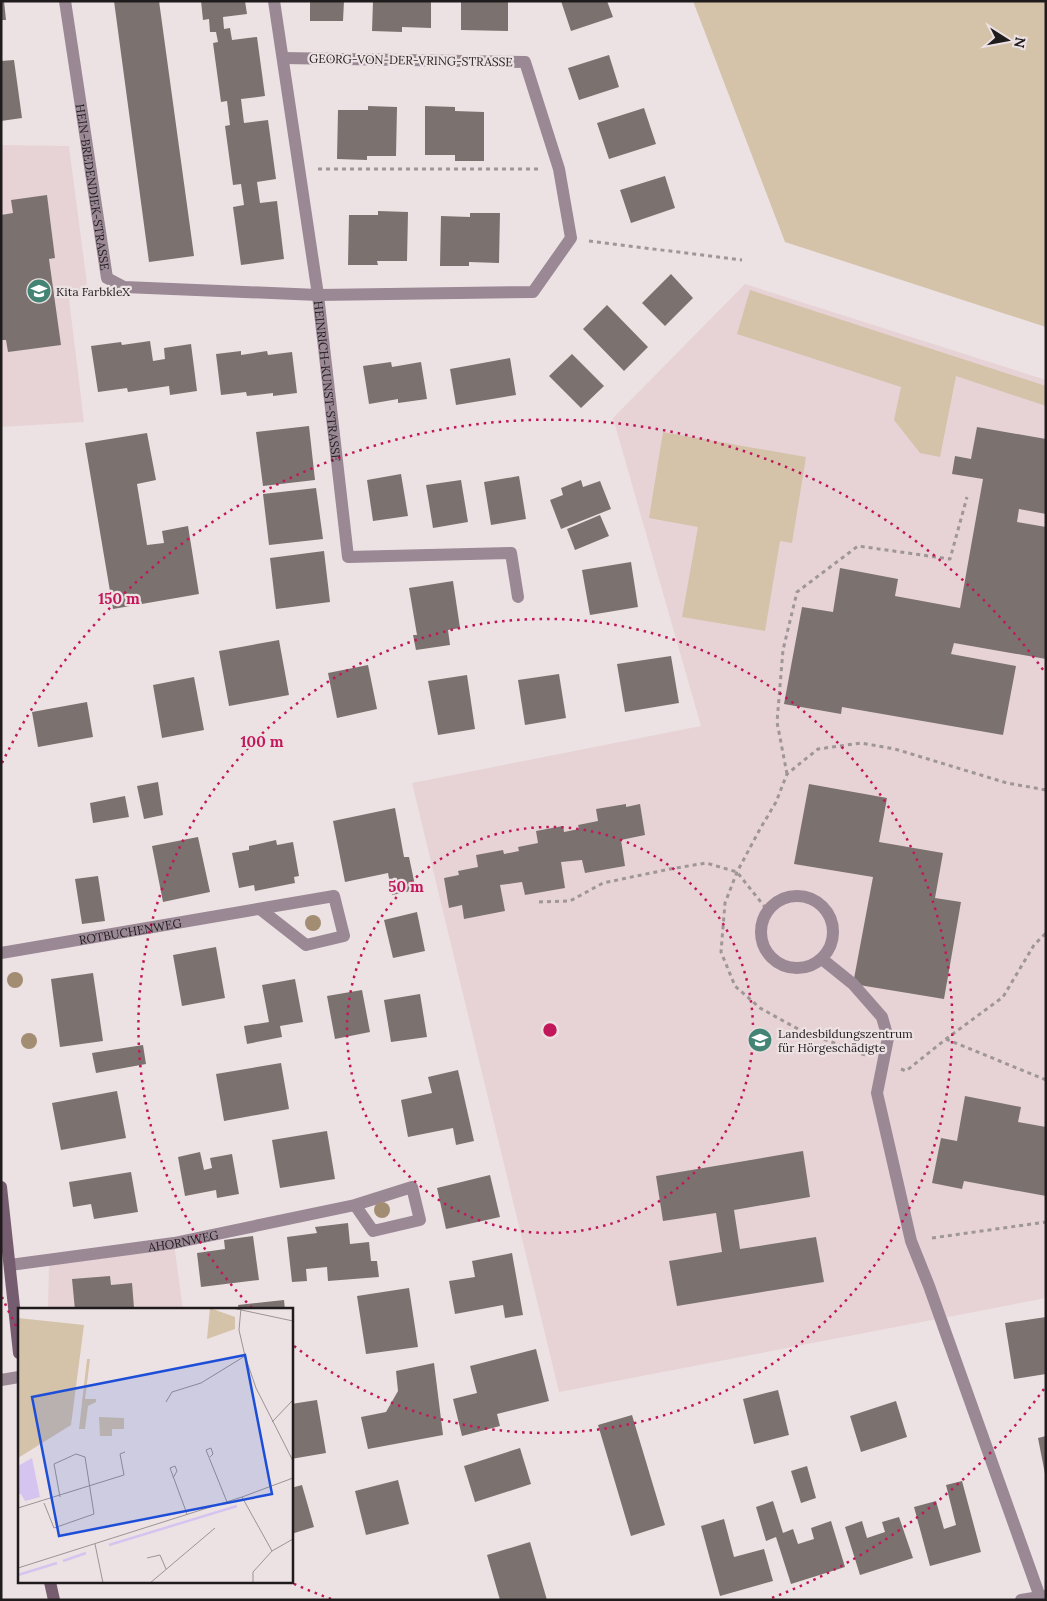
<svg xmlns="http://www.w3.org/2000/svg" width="1047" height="1601" viewBox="0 0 1047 1601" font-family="Lora,serif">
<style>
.built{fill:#e7d3d6}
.green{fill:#d4c2a9}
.building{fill:#7b726f}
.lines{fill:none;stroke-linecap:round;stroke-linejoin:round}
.path{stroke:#9f9697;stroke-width:3;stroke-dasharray:4 4;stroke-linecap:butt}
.lane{stroke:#9a8895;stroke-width:12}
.street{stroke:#9a8895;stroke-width:12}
.secondary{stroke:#765c6f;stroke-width:12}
.tree{fill:#a28d73}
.ring{fill:none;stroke:#c2185b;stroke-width:2.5;stroke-dasharray:2.5 5}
.labels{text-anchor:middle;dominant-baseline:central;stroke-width:4.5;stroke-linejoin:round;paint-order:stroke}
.street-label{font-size:12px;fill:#201c1d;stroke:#ede2e3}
.poi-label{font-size:12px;fill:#201c1d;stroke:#ede2e3;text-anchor:start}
.inset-river{fill:none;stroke:#d5c4ef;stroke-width:2.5}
.inset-road{fill:none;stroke:#9b9394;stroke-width:1}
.view{fill:#1d4ed8;fill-opacity:0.15;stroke:#1d4ed8;stroke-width:2.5}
.inset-edge{fill:none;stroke:#201c1d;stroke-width:2.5}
.centre{fill:#c2185b;stroke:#ede2e3;stroke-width:2.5}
.ring-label{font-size:15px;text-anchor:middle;font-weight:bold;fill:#c2185b;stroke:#ede2e3;stroke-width:4.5;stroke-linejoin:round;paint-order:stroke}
</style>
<rect width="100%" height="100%" fill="#ede2e3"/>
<!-- built -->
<path class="built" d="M1,145L69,146L87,284L69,299L84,422L1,427Z
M745,284L1046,380V1298L559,1392L412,783L701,726L613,418Z
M174,1243L183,1310H48L49,1263Z"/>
<!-- green -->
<path class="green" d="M693,1H1046V327L785,242Z
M750,290L1046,386V406L956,376L940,457L920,453L894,420L901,387L737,334Z
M663,432L806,457L792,543L780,541L765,631L682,617L698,527L649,518Z"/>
<!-- building -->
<path class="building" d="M1,1H4L6,20H1Z
M114,1H159L194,256L149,262Z
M201,1H245L247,14L223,17L224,29L230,28L232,40L257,37L265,96L241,99L244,123L268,120L276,179L257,182L260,203L277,201L284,259L241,265L233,207L244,205L241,184L233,185L225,126L230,125L227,101L221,102L213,43L218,42L216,32H210L209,19L203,20Z
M310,1H344L343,21H310Z
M373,1H431V28L402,27V32L372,31Z
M461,1H508V31L461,30Z
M561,1H607L613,17L571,31Z
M609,55L619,87L579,100L568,68Z
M14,60L22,118L1,121V61Z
M368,106L397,107L396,156H367V160L337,159L338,110H368Z
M425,106L455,107V111L484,112V161H455V155H425Z
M644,108L656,144L609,159L597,123Z
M665,176L675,208L631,223L620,190Z
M47,195L55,258L49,259L61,345L8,352L6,340H1V215L13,213L11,200Z
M378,211L408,212L407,261H377L378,265H348L349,215H378Z
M470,213H500L499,263L469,262V266H440L441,216L470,217Z
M671,274L693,298L665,326L642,303Z
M607,305L648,347L624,371L583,329Z
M150,341L153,361L165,359L164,348L191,344L197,391L170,395L169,386L128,392L127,388L98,392L91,346L121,342L122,345Z
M241,351V355L267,351L268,355L292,352L297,393L273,396V393L247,396L246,392L221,395L216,354Z
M572,354L604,386L581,408L549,376Z
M510,358L516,395L456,405L450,369Z
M391,362L392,367L421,362L427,399L398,403V399L369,404L363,366Z
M309,426L315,480L263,486L256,432Z
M977,427L1046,439V514L1019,509L1017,522L1046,527V659L954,643L951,654L1016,666L1003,735L842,707L841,714L784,704L802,607L833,612L840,568L898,579L895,596L960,608L983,479L952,474L955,456L971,459Z
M147,433L156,480L137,484L147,545L164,543L162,531L188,526L199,594L113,609L85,443Z
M401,474L408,516L373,521L367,480Z
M519,476L526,519L491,525L484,482Z
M461,480L468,522L433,528L426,485Z
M581,480L583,487L600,481L611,509L561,529L550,500L563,495L561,488Z
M316,488L323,539L269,545L263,494Z
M600,515L609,536L575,550L567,529Z
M324,551L330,602L276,609L270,558Z
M631,562L638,607L590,615L582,570Z
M453,581L460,628L448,630L450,645L416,650L413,635H417L409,588Z
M279,640L289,695L229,706L219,651Z
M671,656L679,703L625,712L617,664Z
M368,665L377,709L337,718L328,673Z
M559,674L566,718L525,725L518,680Z
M467,675L475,729L438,735L428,681Z
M194,677L204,730L162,738L153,685Z
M87,702L93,737L38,747L32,712Z
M158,782L163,815L144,819L137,786Z
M809,784L887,798L879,842L943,853L935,898L961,902L944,999L853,984L873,877L794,864Z
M125,796L129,817L93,823L90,803Z
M626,804V807L640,804L645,835L621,840L625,866L585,873L582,860L561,862L565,888L525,895L522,882L500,885L505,911L464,919L462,905L449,908L444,878L459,875L458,871L478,867L476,855L503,850L504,854L519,851L518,847L538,843L536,831L563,826L564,832L579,829L578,825L598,821L596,809Z
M395,808L404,857H409L416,890L392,895L388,873L345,882L333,821Z
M198,837L210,892L163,902L152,846Z
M276,840L277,845L293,842L299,876L294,877L295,883L255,891L254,885L239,888L232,853L249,850V846Z
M98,876L105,921L82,924L75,879Z
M417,912L425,951L393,958L384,920Z
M216,947L225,998L182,1006L173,955Z
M93,973L103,1041L60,1047L51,979Z
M295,979L303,1022L280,1026L282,1037L247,1044L244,1026L269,1022L262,985Z
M362,990L370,1032L335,1039L327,996Z
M420,994L427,1037L391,1042L384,1000Z
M143,1045L146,1064L96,1073L92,1053Z
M281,1063L289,1109L224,1121L216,1074Z
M458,1070L474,1141L456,1145L453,1128L408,1137L401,1100L432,1093L428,1077Z
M117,1091L126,1138L61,1150L52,1103Z
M965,1096L1021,1107L1018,1122L1046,1127V1196L964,1181L962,1189L932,1183L941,1138L957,1141Z
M327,1131L335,1179L280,1188L272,1140Z
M803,1151L810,1197L734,1210L740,1249L816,1237L824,1282L677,1306L669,1261L722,1252L716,1213L663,1221L656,1176Z
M200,1152L204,1170L212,1168L210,1158L232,1154L239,1194L217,1198L216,1190L185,1196L178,1157Z
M131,1172L138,1212L94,1219L91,1204L73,1207L69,1182Z
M490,1175L500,1217L446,1229L437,1188Z
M348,1223L350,1244L369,1242L371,1261H377L379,1277L328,1281L327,1267L306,1269L307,1281L292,1282L287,1237L317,1233L315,1227Z
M253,1236L259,1280L201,1287L197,1253L225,1249L224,1240Z
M512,1253L523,1315L505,1318L503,1305L455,1314L449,1281L475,1277L472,1261Z
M110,1276L111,1285L132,1283L134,1308L115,1310H75L72,1279Z
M409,1288L418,1347L366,1354L357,1296Z
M284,1300L285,1310H239L238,1305Z
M1046,1317V1374L1014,1379L1005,1323Z
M536,1349L549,1401L497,1414L500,1426L462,1436L453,1399L477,1393L470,1366Z
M434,1363L443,1435L368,1449L361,1417L386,1412L398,1391L396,1371Z
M778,1390L789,1435L754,1444L743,1399Z
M317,1400L326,1453L291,1459V1404Z
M896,1401L907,1437L861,1452L850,1416Z
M632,1415L665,1525L631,1536L598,1425Z
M1046,1436V1473L1045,1474L1038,1438Z
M520,1448L531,1484L475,1502L464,1466Z
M807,1466L816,1498L801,1503L791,1471Z
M398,1480L409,1524L366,1535L355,1491Z
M962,1481L981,1552L930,1566L914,1507L936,1501L944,1529L956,1525L946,1485Z
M302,1485L314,1527L291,1534V1488Z
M773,1501L783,1533L793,1529L798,1544L814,1539L811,1528L831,1521L845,1567L791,1584L776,1537L766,1541L756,1507Z
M899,1517L913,1558L860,1575L845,1527L862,1521L867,1538L885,1532L882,1522Z
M724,1519L734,1557L764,1549L773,1581L720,1596L701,1526Z
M530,1542L547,1600H500L487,1555Z"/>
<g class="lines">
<!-- path -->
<path class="path" d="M318,169H539
M589,241L742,260
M787,774L777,722L783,650L797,592L858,546L950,559L967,497
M539,902L570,901L603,883L670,869L706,863L737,872L768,911
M946,1039L1046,1080
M865,1055L798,1029L760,1008L735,986L721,952L725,903L737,872L760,829L776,802L787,774L818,749L861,743L895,749L1007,783L1046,790
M901,1069L906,1071L946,1039L1003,997L1034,945L1046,933
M932,1238L1046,1222"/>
<!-- lane -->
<path class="lane" d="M761 932a36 36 0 1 1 72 0a36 36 0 1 1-72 0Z
M822,959L853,984L882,1017L888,1038L877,1093L911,1241L929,1286L1040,1597"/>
<!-- street -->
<g class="street">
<path id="s1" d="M65,1L107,278L124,287L318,295L533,292L571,238L559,169L525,62L283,58"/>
<path id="s2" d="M274,1L318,295L348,557L511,553L518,597"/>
<path id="s3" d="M1,953L334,896L344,936L306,945L260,909"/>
<path id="s4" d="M10,1265L174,1243L355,1205L412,1187L420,1220L373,1231L355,1205"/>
<path d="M1,1380L19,1377"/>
<path d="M1021,1600L1046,1596"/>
</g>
<!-- secondary -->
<path class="secondary" d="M1,1187L19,1353
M50,1582L54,1600"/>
</g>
<!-- trees -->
<g class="tree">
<circle cx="313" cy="923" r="8"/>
<circle cx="15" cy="980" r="8"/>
<circle cx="29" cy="1041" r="8"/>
<circle cx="382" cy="1210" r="8"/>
</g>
<!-- distance rings -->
<g class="ring">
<circle cx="550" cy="1030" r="203"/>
<path d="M252 1308A407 407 0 1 1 294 1346"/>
<path d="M1044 1389A610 610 0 0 1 769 1599M331 1599A610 610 0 0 1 292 1583M16 1326A610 610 0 0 1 2 1297M2 763A610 610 0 0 1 1044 671"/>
</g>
<!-- icons -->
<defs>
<symbol id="school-disc" viewBox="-11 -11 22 22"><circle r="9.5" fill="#438475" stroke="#ede2e3"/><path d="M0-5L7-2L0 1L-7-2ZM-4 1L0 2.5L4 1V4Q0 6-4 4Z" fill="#fff"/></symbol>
</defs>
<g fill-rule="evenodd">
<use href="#school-disc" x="25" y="277" width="28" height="28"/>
<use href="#school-disc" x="746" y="1026" width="28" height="28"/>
</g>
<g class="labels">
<!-- street labels -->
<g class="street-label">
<text transform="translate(411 60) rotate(1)">GEORG-VON-DER-VRING-STRASSE</text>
<text stroke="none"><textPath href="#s1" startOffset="188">HEIN-BREDENDIEK-STRASSE</textPath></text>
<text stroke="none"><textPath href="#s2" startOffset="384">HEINRICH-KUNST-STRASSE</textPath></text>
<text stroke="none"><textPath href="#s3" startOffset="131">ROTBUCHENWEG</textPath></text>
<text stroke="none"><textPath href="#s4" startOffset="175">AHORNWEG</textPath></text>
</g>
<!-- poi labels -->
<g class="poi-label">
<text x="56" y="291">Kita FarbkleX</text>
<text x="778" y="1033">Landesbildungszentrum<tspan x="778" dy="14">für Hörgeschädigte</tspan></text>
</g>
</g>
<!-- overview -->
<g transform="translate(18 1308)">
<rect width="275" height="275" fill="#ede2e3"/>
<path d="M192,0L217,9V21L189,31ZM0,10L66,17L53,117L0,150ZM69,51H72L67,91H78V94L70,98L67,121H61ZM81,109L106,110V121H94V128H82Z" fill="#d4c2a9"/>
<path d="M14,150L22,189L7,193L3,186H0V158Z" fill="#d5c4ef"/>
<path class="inset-river" d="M91,237L219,198M45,253L68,245M0,267L39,255"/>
<path class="inset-road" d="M214,0L275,13M223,0L221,22L227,48L238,80L275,153M148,94L154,84L183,75L227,48M254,114L275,92M192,149L195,146L193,140L188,142L209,194M155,170L159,163L157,158L152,160L169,206M224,189L254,243M26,195L36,220L76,206L67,149L58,146L36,156L42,189M0,200L106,167L102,146L107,144M77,236L85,275M129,250L142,247L148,261M0,260L224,189L275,170M132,275L197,220M235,275V264L254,243L275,231"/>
<path class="view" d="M227,47L254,186L41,228L14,89Z"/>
<rect width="275" height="275" class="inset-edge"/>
</g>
<circle cx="550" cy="1030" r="8" class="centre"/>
<g class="ring-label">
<text x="119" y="604">150 m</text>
<text x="262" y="747">100 m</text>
<text x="406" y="892">50 m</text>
</g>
<!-- border -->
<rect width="1047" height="1601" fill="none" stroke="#201c1d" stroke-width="5"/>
<!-- north arrow -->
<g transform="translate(1007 40) rotate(101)" stroke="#ede2e3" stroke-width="4" paint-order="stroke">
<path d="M0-4L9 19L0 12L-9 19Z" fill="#201c1d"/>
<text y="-8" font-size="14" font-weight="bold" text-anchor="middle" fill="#201c1d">N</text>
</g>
</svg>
